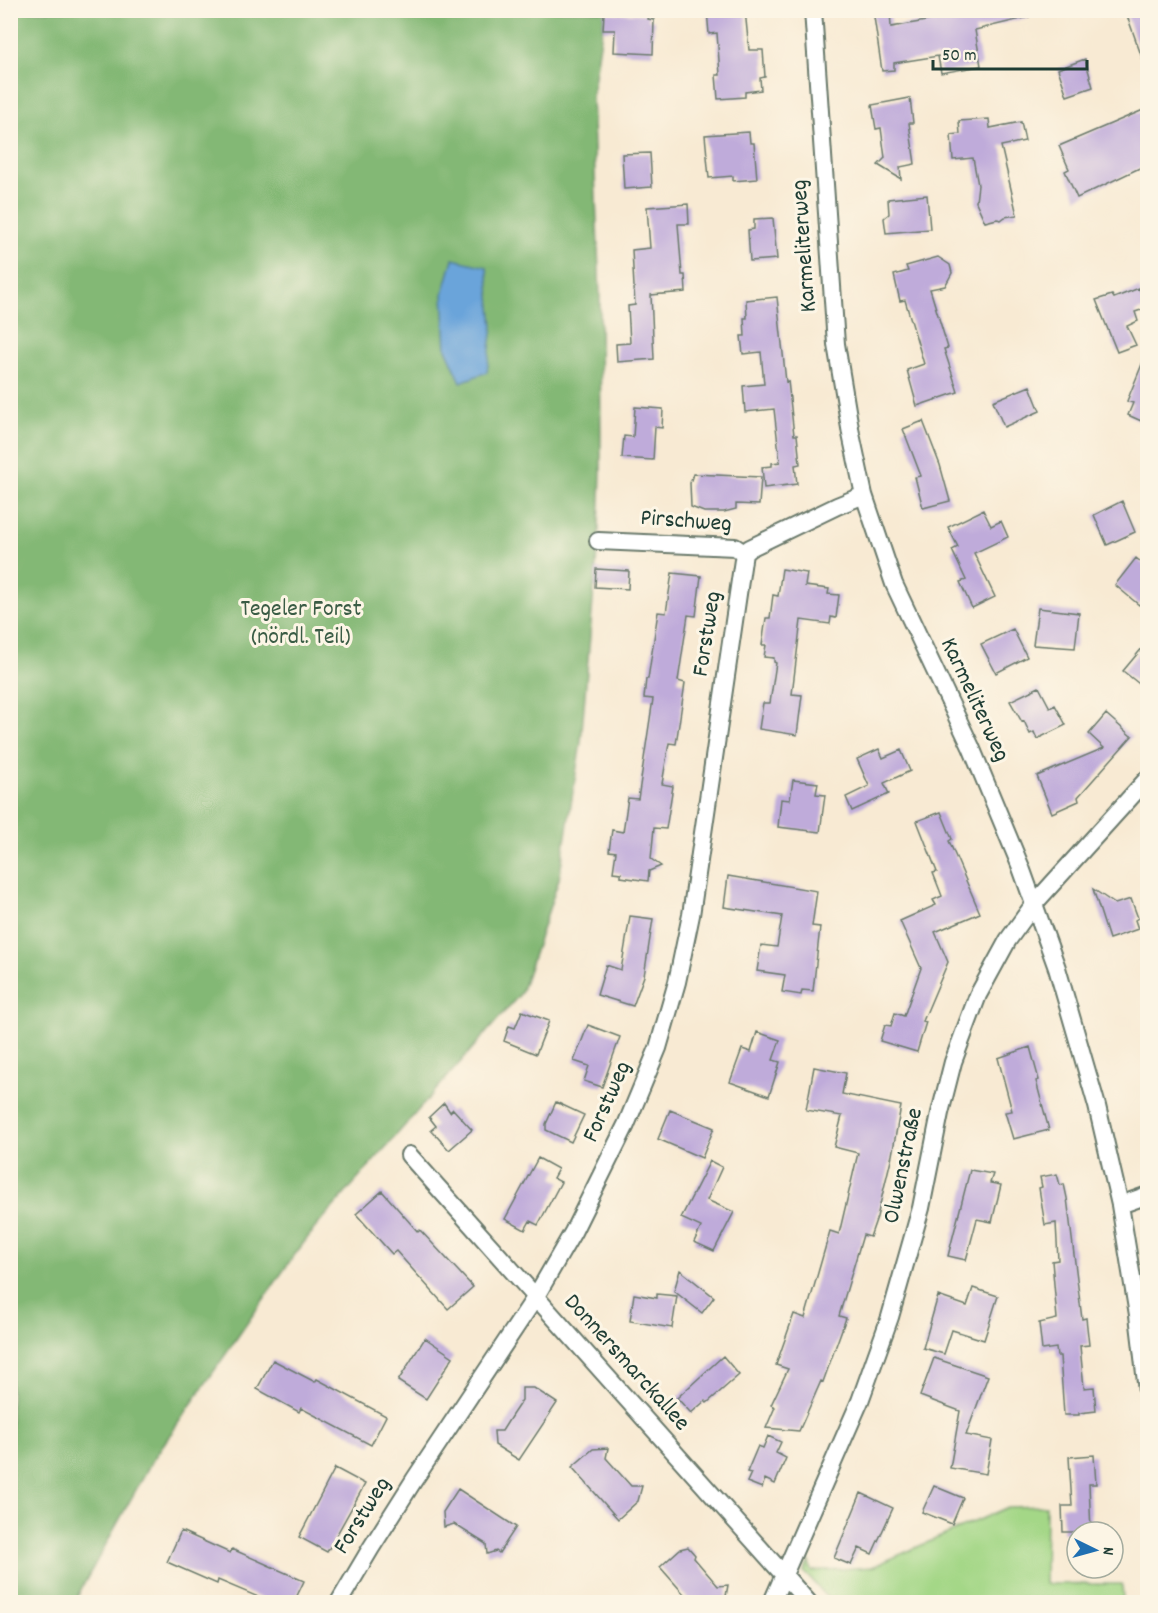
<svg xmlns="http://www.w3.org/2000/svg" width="1158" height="1613" viewBox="0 0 1158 1613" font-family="Dekko,sans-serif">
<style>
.green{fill:#a4d787;stroke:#628a5e;stroke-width:1.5}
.forest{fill:#83b874;stroke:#517a54;stroke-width:1.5}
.water{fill:#6ba4da;stroke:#457087;stroke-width:1.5}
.building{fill:#bfabda}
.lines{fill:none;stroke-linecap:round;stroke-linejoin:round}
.minor-casing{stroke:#6b7a6c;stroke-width:20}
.minor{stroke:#fff;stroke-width:16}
.labels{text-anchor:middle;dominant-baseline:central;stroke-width:6;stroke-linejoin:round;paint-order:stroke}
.street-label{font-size:24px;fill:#1f3d34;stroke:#fcf5e5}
.park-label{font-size:24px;fill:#3a5c45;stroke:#fcf5e5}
</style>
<rect width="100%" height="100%" fill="#fcf5e5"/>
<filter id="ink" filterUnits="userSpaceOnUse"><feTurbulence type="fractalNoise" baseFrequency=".0167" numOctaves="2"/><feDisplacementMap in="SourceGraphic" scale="12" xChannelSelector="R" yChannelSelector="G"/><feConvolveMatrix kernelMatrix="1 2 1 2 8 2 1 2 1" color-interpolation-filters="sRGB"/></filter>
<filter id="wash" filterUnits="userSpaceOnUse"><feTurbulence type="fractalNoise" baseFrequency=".008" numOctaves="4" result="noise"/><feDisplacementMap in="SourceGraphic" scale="24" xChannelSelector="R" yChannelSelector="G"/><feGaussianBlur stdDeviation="1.35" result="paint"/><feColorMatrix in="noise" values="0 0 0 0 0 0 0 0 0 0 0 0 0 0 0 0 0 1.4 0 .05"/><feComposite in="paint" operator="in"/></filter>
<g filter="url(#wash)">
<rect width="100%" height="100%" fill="#f8ead3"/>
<!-- green -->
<path class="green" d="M1046,1506L1045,1584H1122L1123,1599H1000L997,1602H832L804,1572L809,1561L811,1571L872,1567L1008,1507Z"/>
<!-- forest -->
<path class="forest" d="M484,10L485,14L497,10L605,11L592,96L600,299L601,471L599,530L581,742L559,879L521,993L315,1228L290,1261L152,1461L74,1602H11V11Z"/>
<!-- water -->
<path class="water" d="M453,259L487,267L493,326L487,372L461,382L446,349L443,294Z"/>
<g id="blocks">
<!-- building -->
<path class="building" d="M707,10H745L749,50H763L765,77L760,78L761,90L745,92V97L718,99L716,75H720L717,33L709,34Z
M873,10H890L891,27L949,17L948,10H1028L1029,17L975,30L981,66L941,73L938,56L894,63V70L882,71Z
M1125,10H1148V66H1145Z
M604,13L648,14V19L654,20L653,54L614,52L615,30H603Z
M1085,59L1093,87L1067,96L1058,69Z
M910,98L913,123H909L915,164L900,167L901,179L878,165L885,158L881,128L876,129L872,105Z
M1148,108V164L1077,198L1065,171L1069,169L1059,146Z
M989,119L990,128L1021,122L1025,141L1001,146L1017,215L1005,217L1001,220L997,219L985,222L976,202L978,185L973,158L953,160L951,135L960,134L959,121Z
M749,132L750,143H754L757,179L733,181V176L709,178L705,135Z
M650,153L652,187L624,189L622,154Z
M927,195L930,229L886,233L884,218L889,214L888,199Z
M688,204L689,224H678L682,275H685L686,292L651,295L654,359L617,362L616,344L630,343L628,306L635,305L632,250L650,248L647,207Z
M773,218L777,259L750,261L748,230L754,229V219Z
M938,257L950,265L952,273L945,286L930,289L948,348L944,349L958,392L917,406L907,370L924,364L905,300L900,301L894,275L908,271L906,266Z
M1139,288L1147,308L1135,312L1138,321L1127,326L1136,345L1117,352L1096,300L1112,295L1114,298Z
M777,297L786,382L788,381L794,435H797L800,464L795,465L797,484L764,488L762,467L772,466V463L780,462L774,409L745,412L743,386L764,384L761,352L743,354L741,336H745L744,318H747L746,300Z
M1147,352H1148V424L1128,415L1133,403L1127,401Z
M1030,386L1040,411L1004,427L993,401Z
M635,407L663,409L662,428L655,427L653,460L622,458L624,436L633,437Z
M923,421L940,465L950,501L923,508L915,477L921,476L903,429Z
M693,474L761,477L759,505L736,504V509L724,512H704L691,507L690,483Z
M1122,501L1135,532L1107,545L1094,515Z
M983,510L991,526L1001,521L1008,537L974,553L995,597L972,608L960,582L966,580L952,550L958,547L948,527Z
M1136,558L1148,568V595L1139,605L1115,585Z
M596,569L629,571L628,589L595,587Z
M782,569L807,573L805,586L829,589L828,594L839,595L836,618L831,617L830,624L801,620L792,694L802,695L797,735L759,729L763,703H770L776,663L774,662V658L764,657L766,645H762L766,618H770L773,595L778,596Z
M672,573L701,576L696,616L688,615L678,681L685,683L679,724L676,744L669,743L662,784L673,786L666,829L654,828L651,859L661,866L649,871L648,881L621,877V873L613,872L616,852L609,851L612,830L623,832L628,798L638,799L653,699L644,698L646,679H648L658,612L666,613Z
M1038,608L1079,613L1075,648L1033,645Z
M1013,629L1027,657L996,673L981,644Z
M1148,641V691L1123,671Z
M1039,687L1050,708L1055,705L1066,725L1037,739L1034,732L1030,734L1024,721L1022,722L1010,701Z
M1106,714L1131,736H1132L1078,797L1079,801L1052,813L1037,776L1104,748L1089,734Z
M879,749L883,758L901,750L910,771L884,783L889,794L852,811L846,797L869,786L857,759Z
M793,780L818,783L816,794L825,795L820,832L778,827L781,799L790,800Z
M941,812L952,839L949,841L980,913L935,932L948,962L923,1021L926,1022L917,1052L880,1041L885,1025L891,1026L895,1013L904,1016L921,968L900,921L936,905L933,900L942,896L933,873L937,872L917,821Z
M728,876L817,891L812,926L820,927L813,991L802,990L801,995L782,992L785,975L757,971L761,945L777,947L782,916L724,907Z
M1093,889L1115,904L1131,899L1138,918L1135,920L1138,929L1109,939Z
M630,916L653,919L644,976L633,1006L597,995L606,965L621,970Z
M522,1011L549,1021L536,1054L504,1041L509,1026L515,1028Z
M588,1025L620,1037L602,1087L584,1081L589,1066L574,1061Z
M757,1032L780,1040L773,1060L780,1062L769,1096L730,1082L742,1049L751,1052Z
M1030,1047L1039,1080L1036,1081L1049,1130L1013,1139L1005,1112L1012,1111L998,1058Z
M814,1067L846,1073L842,1094L901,1106L892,1155L877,1217L870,1237L863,1235L839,1316L846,1318L823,1382L821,1381L799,1431L766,1428L775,1407L771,1405L788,1369L776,1365L794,1314L805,1318L830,1231L839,1234L858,1153L834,1147L842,1116L806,1110Z
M556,1102L584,1115L571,1142L546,1130V1124Z
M444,1103L450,1112L453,1109L472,1130L449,1150L431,1130L436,1126L429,1117Z
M670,1110L714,1128L702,1158L658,1139Z
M538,1158L558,1169L553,1178L561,1182L538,1225L530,1221L525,1230L505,1219Z
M710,1161L722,1167L707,1200L734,1212L714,1251L694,1242L701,1227L681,1218Z
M970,1170L993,1174L990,1183L1001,1185L992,1222L977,1219L966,1260L948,1256Z
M1057,1174L1060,1185L1064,1184L1067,1198L1082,1319L1086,1318L1089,1345L1080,1346L1084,1388L1094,1387L1096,1411L1079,1413V1415H1064L1060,1356H1057L1056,1348L1042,1350L1039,1323L1057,1319L1052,1261L1058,1260L1056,1223L1045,1225L1039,1188L1042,1187L1040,1177Z
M382,1191L418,1232L420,1230L473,1287L448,1309L396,1251L392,1254L356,1214Z
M680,1270L714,1297L702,1313L674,1291Z
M973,1288L998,1296L984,1340L952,1330L944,1354L923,1348L938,1296L967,1306Z
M634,1294L657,1298V1294L677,1296L672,1328L630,1321Z
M425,1338L453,1357L426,1399L398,1381Z
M723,1356L739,1375L707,1403L705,1401L691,1413L677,1398Z
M934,1358L988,1376L966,1435L992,1440L986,1474L950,1468L960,1411L920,1396Z
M273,1360L315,1382L317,1379L386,1416L371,1445L301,1408L299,1412L257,1389Z
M522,1388H534L557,1403L519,1460L495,1445L494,1431H502L512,1415L522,1400Z
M768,1436L781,1442L776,1453L786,1458L775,1484L765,1479L762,1488L747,1482L751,1473L747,1472L758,1446L763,1448Z
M608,1448L606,1458L631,1486H642L638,1501L618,1519L572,1467L593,1449Z
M1094,1455L1096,1484H1089L1091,1532H1063L1062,1506H1072L1069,1457Z
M335,1468L365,1484L327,1552L299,1537Z
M934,1486L963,1498L952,1524L922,1512Z
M458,1489L516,1527L499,1553L496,1551L487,1554L486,1544L454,1524L444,1527L443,1512Z
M861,1493L893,1508L872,1554L859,1548L851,1565L834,1558Z
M181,1531L230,1553L232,1549L304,1581L294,1602H270L218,1580L217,1584L167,1562Z
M688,1547L695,1555L694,1558L718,1586L728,1585L725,1602H691L660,1567L680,1549Z"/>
</g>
</g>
<g filter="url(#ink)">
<use href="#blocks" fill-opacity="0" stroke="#6b7a6c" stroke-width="1.5"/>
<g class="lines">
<defs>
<path id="minor" d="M813,10L836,344L851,434L864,495L894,584L971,747L1020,865L1057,968L1097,1106L1120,1205L1138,1315L1148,1399
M598,541L735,547L744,553
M744,553L750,548L837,506L864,495
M409,1155L808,1602
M1120,1205L1148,1195
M339,1602L371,1548L414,1480L535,1298L573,1232L626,1125L658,1048L677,982L691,915L744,553
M772,1602L860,1401L890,1317L921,1208L940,1113L953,1062L978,995L1008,940L1034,904L1148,778"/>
</defs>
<!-- minor casing -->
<use href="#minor" class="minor-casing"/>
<!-- minor -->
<use href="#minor" class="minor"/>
</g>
</g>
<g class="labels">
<!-- street labels -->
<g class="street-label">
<text transform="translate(805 246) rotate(-94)">Karmeliterweg</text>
<text transform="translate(686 522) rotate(4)">Pirschweg</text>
<text transform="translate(708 634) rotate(-81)">Forstweg</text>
<text transform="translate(974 700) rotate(65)">Karmeliterweg</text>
<text transform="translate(608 1102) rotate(-66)">Forstweg</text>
<text transform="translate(904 1166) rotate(-78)">Olwenstraße</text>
<text transform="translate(626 1363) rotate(48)">Donnersmarckallee</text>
<text transform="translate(363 1516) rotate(-58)">Forstweg</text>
</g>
<!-- park labels -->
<g class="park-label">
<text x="301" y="610">Tegeler Forst<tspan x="301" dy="28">(nördl. Teil)</tspan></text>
</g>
</g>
<!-- margin -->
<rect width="1158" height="1613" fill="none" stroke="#fcf5e5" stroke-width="36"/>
<!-- north arrow -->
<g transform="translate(1095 1550) rotate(95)"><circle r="28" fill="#fcf5e5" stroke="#a4ab9e" stroke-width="1.5"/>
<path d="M0-4.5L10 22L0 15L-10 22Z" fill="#1f6fb2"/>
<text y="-9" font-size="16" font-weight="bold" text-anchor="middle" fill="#1f3d34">N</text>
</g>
<!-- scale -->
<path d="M933 60v9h154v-9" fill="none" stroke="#1f3d34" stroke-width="3"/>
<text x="942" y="60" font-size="18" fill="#1f3d34" stroke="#fcf5e5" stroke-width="4.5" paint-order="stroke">50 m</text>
</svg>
